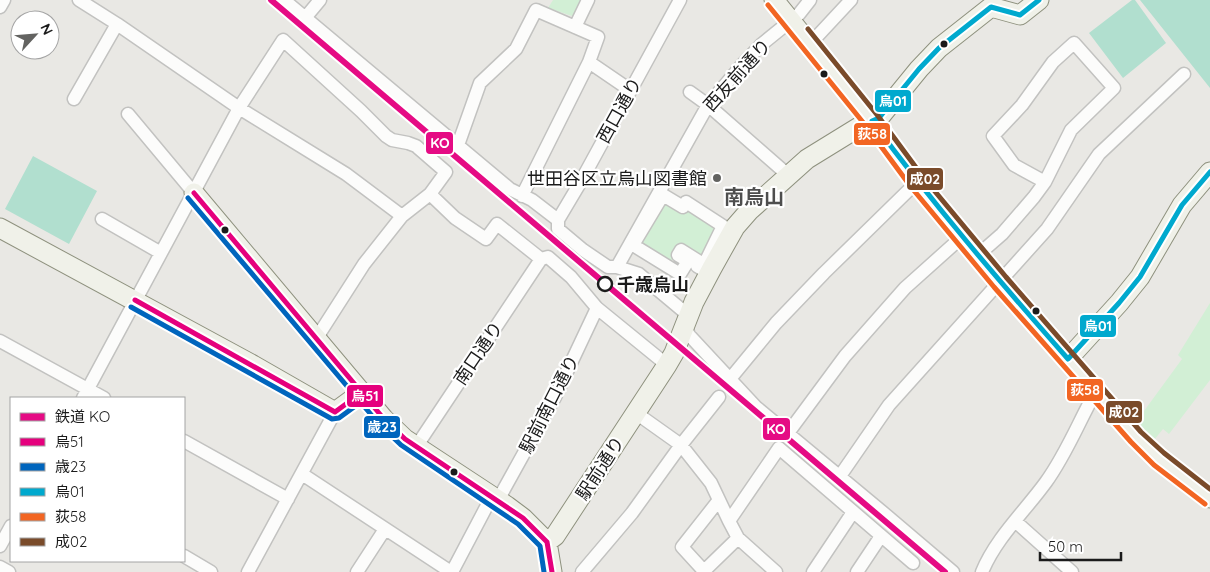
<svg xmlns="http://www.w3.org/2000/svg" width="1210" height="572" viewBox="0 0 1210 572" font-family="Quicksand,'Noto Sans JP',sans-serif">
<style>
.park{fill:#d2efd5}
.pitch{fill:#b1dfcf}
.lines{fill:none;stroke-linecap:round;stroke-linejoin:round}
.street-casing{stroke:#c2c2c0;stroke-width:15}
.secondary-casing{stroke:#8e917e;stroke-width:21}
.street{stroke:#fcfcfb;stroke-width:12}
.secondary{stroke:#f0f1e9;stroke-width:19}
.bus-1-casing{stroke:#fff;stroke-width:9}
.bus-2-casing{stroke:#fff;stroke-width:9}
.bus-3-casing{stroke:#fff;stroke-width:9}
.bus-4-casing{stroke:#fff;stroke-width:9}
.bus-5-casing{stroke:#fff;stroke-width:9}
.bus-1{stroke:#e5007d;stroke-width:5}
.bus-2{stroke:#0065bd;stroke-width:5}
.bus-3{stroke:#00a9ce;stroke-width:5}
.bus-4{stroke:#f26522;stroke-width:5}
.bus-5{stroke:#7a4b2a;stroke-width:5}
.rail-1-casing{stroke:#fff;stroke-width:10}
.rail-1{stroke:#e50b84;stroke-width:6}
.bus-dot{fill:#1b1b1b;stroke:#fff;stroke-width:2}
.poi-dot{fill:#636361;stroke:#fff;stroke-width:2}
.stop-dot{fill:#fff;stroke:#1b1b1b;stroke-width:2.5}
.labels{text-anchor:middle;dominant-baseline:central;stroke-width:4.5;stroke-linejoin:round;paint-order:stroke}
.street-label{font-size:18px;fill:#1b1b1b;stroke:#fff}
.poi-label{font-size:18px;fill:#1b1b1b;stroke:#fff;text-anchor:end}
.stop-label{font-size:18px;font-weight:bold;fill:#1b1b1b;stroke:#fff;text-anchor:start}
.quarter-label{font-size:20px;font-weight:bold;fill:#4e4e4e;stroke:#fff}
.line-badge{stroke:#fff;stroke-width:2}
.badge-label{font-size:14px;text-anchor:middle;font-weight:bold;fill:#fff}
</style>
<rect width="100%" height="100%" fill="#e9e8e4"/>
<!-- park -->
<path class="park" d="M553,0H583L575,17L548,8Z
M664,197L723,226L704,260L677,252L669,266L635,244Z
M1210,303V380L1169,434L1163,429L1154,440L1136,422L1182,359L1178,355Z"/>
<!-- pitch -->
<path class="pitch" d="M1132,0H1135L1166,43L1123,78L1089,33Z
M1140,0H1210V88Z
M33,156L97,191L69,244L5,209Z"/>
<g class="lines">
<defs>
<path id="street" d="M79,0L117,24L239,108L346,174L402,216
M284,0L510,189L532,200L558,220
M0,7L4,0
M305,18L320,0
M575,27L588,0
M810,44L851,0
M589,62L630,90
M690,92L708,105L788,175
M74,99L117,24
M128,114L194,193
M458,145L480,83L516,49L536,10L598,37L589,62L522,196
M430,194L455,218L486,239L497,224L541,259L548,257L571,277L597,308L667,365
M663,195L683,207L686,202L723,226L702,269L697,266L700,262L681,250L678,255L688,261L680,274L633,245Z
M102,219L161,253
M558,220L580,183L680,0
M558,220V229L583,250L608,267H617L639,274L688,315
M978,255L1002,234L1034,197L1045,182L1071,130L1114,88L1074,43L1053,62L1022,105L993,136L1014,165L1045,182
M617,267L708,105L742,65L762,44L799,14L810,0
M686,321V328L689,335L756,407L880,510L953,572
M0,341L104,398
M730,379L776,323L824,273L917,182
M83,398L239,108L283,40L361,111L386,136L392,140L408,143L416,146L446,172L430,194L402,216L364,264L316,339
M636,413L681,445L711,483L729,521L738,538L776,572
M788,433L845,356L905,288L963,236
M184,441L288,499
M416,447L541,259
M302,474L451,572
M840,476L889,405L1047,229L1099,154L1184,74
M498,500L555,397L597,308
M719,500L682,547L704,571L738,538
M729,521L779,448L913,563
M1016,522L1072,572
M0,546L11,526
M184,556L211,572
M0,567L9,572
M248,572L335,412
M357,572L385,529
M452,572L492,496
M582,572L632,513L681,445L719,397
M813,572L853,512
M857,572L881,536
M982,572C996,538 1025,511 1046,482C1067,453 1079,421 1096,391"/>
<path id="secondary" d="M774,0L872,121L917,182L1000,282L1136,437L1159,459L1210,498
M194,193L384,419L405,439L507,506L523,518L547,542L552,572
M0,228L253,365L335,412L361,393
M1068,359L1119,303L1140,277L1182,205L1210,172
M547,542L555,536L667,365L674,353L694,302L712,268L735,227L749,211L807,159L859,127L879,118L919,69L939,48L991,7L1020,15L1039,0"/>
</defs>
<!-- street casing -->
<use href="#street" class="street-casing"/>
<!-- secondary casing -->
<use href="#secondary" class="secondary-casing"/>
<!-- street -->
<use href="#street" class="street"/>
<!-- secondary -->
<use href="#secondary" class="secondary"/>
<defs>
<path id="bus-1" d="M194,193L384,419L405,439L523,518L547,542L552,572
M135,300L335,412L361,393"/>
<path id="bus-2" d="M188,198L379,424L401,445L518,524L540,546L544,572
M131,307L332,419L339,418L365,399"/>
<path id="bus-3" d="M1039,0L1020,15L991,7L939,48L919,69L879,118L872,121C933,204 1000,282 1068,359L1119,303L1140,277L1182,205L1210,172"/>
<path id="bus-4" d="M768,5L866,126L911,187L994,287L1131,442L1154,465L1205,504"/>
<path id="bus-5" d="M808,29L878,116L923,177L1006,277L1141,432L1164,453L1210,489"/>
</defs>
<!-- bus-1 casing -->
<use href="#bus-1" class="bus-1-casing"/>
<!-- bus-2 casing -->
<use href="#bus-2" class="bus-2-casing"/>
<!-- bus-3 casing -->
<use href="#bus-3" class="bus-3-casing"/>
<!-- bus-4 casing -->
<use href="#bus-4" class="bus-4-casing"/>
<!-- bus-5 casing -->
<use href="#bus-5" class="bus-5-casing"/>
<!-- bus-1 -->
<use href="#bus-1" class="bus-1"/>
<!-- bus-2 -->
<use href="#bus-2" class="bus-2"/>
<!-- bus-3 -->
<use href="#bus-3" class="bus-3"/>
<!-- bus-4 -->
<use href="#bus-4" class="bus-4"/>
<!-- bus-5 -->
<use href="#bus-5" class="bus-5"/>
<defs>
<path id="rail-1" d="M271,0L945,572"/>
</defs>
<!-- rail-1 casing -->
<use href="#rail-1" class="rail-1-casing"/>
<!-- rail-1 -->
<use href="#rail-1" class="rail-1"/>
</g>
<!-- markers -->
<g class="bus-dot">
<circle cx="944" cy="44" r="4.5"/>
<circle cx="824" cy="74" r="4.5"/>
<circle cx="225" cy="230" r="4.5"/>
<circle cx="1036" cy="311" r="4.5"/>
<circle cx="454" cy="472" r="4.5"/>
</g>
<circle class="poi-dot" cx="717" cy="178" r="5"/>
<circle class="stop-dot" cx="605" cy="284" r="7"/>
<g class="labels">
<!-- street labels -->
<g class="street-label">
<text transform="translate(737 75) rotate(-48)">西友前通り</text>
<text transform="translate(619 110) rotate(-61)">西口通り</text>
<text transform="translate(478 353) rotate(-56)">南口通り</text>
<text transform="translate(549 404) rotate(-63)">駅前南口通り</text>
<text transform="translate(600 468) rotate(-57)">駅前通り</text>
</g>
<!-- poi labels -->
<g class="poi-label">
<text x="707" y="178">世田谷区立烏山図書館</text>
</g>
<!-- stop labels -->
<g class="stop-label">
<text x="617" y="284">千歳烏山</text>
</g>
<!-- quarter labels -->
<g class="quarter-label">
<text x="754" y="196">南烏山</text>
</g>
</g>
<g class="line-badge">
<rect x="874" y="89" width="38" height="24" rx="5" fill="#00a9ce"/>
<rect x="853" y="122" width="38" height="24" rx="5" fill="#f26522"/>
<rect x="425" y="131" width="29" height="24" rx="5" fill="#e50b84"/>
<rect x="906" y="167" width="38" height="24" rx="5" fill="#7a4b2a"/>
<rect x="1079" y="314" width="38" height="24" rx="5" fill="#00a9ce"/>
<rect x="1066" y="378" width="38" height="24" rx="5" fill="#f26522"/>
<rect x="346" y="384" width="38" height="24" rx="5" fill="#e5007d"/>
<rect x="1105" y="400" width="38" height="24" rx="5" fill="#7a4b2a"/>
<rect x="363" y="415" width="38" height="24" rx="5" fill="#0065bd"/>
<rect x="762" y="417" width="29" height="24" rx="5" fill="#e50b84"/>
</g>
<g class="badge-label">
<text x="893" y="106">烏01</text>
<text x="872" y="139">荻58</text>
<text x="440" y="148">KO</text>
<text x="925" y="184">成02</text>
<text x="1098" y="331">烏01</text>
<text x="1085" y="395">荻58</text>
<text x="365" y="401">烏51</text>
<text x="1124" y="417">成02</text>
<text x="382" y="432">歳23</text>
<text x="776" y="434">KO</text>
</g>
<!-- legend -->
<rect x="10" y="397" width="175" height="165" fill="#ffffff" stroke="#a4a4a4"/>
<rect x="20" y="413" width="25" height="8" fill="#e50b84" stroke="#a4a4a4"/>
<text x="55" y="422" font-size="15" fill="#1b1b1b">鉄道 KO</text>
<rect x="20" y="438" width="25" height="8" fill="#e5007d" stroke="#a4a4a4"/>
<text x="55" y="447" font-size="15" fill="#1b1b1b">烏51</text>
<rect x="20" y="463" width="25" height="8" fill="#0065bd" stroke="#a4a4a4"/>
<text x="55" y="472" font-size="15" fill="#1b1b1b">歳23</text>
<rect x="20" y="488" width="25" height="8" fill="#00a9ce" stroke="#a4a4a4"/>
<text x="55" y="497" font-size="15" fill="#1b1b1b">烏01</text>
<rect x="20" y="513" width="25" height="8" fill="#f26522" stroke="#a4a4a4"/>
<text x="55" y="522" font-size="15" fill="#1b1b1b">荻58</text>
<rect x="20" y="538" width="25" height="8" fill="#7a4b2a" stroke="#a4a4a4"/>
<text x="55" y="547" font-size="15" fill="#1b1b1b">成02</text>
<!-- north arrow -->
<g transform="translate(35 35) rotate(64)"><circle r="24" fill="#ffffff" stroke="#a4a4a4"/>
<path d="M0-4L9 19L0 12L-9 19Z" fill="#636361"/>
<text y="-8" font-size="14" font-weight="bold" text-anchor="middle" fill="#1b1b1b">N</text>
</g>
<!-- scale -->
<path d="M1040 552v8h81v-8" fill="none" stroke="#1b1b1b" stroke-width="2.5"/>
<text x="1048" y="552" font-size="15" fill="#1b1b1b" stroke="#ffffff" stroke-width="4" paint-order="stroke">50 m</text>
</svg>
